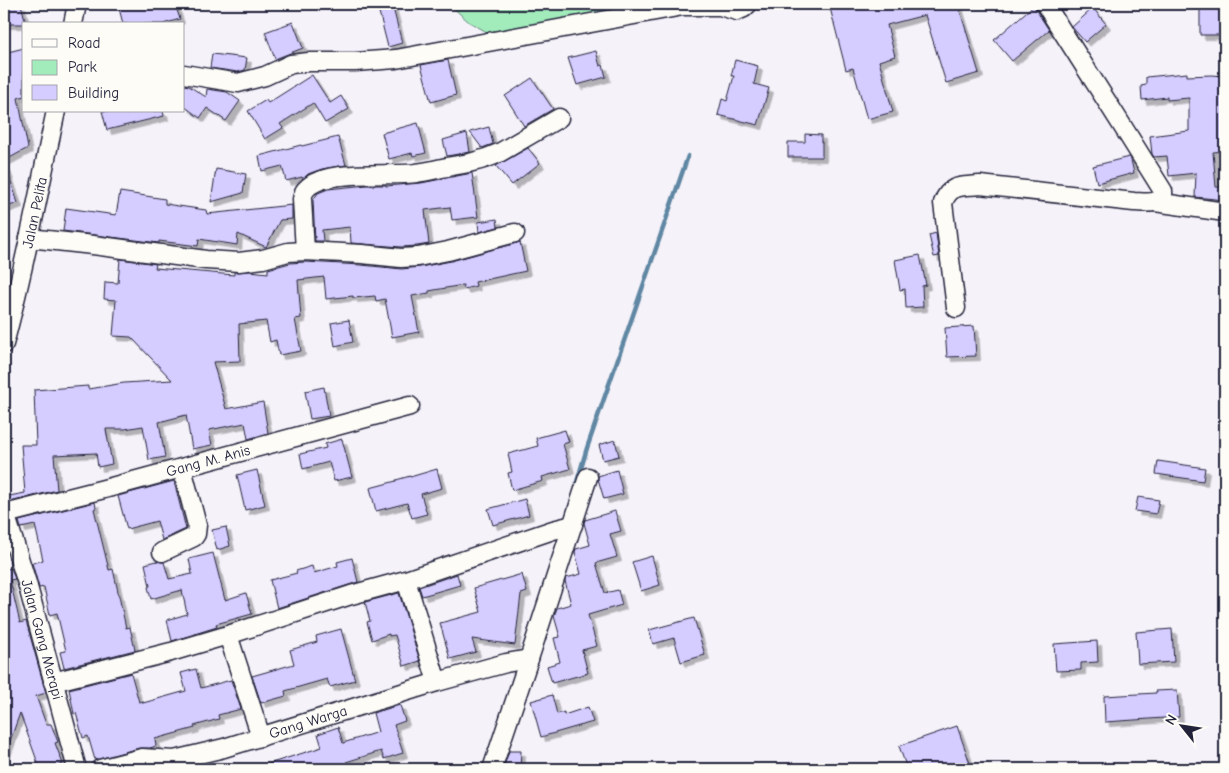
<svg xmlns="http://www.w3.org/2000/svg" width="1229" height="773" viewBox="0 0 1229 773" font-family="'Comic Neue',sans-serif">
<style>
.green{fill:#a2ecbb;stroke:#62877b}
.lines{fill:none;stroke-linecap:round;stroke-linejoin:round}
.stream{stroke:#5f87a3;stroke-width:4.5}
.building{fill:#d5ccff;stroke:#22223b;filter:url(#shadow)}
.minor-casing{stroke:#22223b;stroke-width:21}
.minor{stroke:#fdfcf7;stroke-width:18}
.labels{text-anchor:middle;dominant-baseline:central;stroke-width:4;stroke-linejoin:round;paint-order:stroke}
.street-label{font-size:15px;fill:#22223b;stroke:#fdfcf7}
</style>
<defs>
<filter id="shadow"><feDropShadow dx="4.5" dy="4.5" stdDeviation="0" flood-color="#0004"/></filter>
</defs>
<rect width="100%" height="100%" fill="#f5f2f9"/>
<filter id="ink" filterUnits="userSpaceOnUse"><feTurbulence type="fractalNoise" baseFrequency=".02" numOctaves="2"/><feDisplacementMap in="SourceGraphic" scale="10" xChannelSelector="R" yChannelSelector="G"/><feConvolveMatrix kernelMatrix="1 2 1 2 8 2 1 2 1" color-interpolation-filters="sRGB"/></filter>
<g filter="url(#ink)">
<!-- green -->
<path class="green" d="M449,4H656L494,36L469,22Z"/>
<g class="lines">
<!-- stream -->
<path class="stream" d="M577,482L587,448L688,156"/>
</g>
<!-- building -->
<path class="building" d="M4,4H21L26,24H4Z
M118,4H175L180,19L163,24H123Z
M377,4H392L402,43L388,47Z
M829,4H958L979,73L946,83L925,15L887,25L895,56L879,61L893,112L867,119L853,68L846,70Z
M1200,4H1225V35H1200Z
M1034,5L1036,10L1049,30L1012,61L994,40Z
M1093,8L1106,24L1085,42L1072,27Z
M293,22L303,48L275,59L265,32Z
M24,48V96L18,98L28,148L4,161V53Z
M596,51L600,66L603,65L606,77L577,85L568,58Z
M212,54L247,58L245,70L238,72L210,68Z
M448,60L456,95L431,102L421,65Z
M735,60L758,66L754,84L769,88L758,125L718,115L722,99L727,101L734,76H731Z
M1187,73V76L1211,75L1225,76V151L1213,152L1216,187H1225V200L1195,197L1196,173L1169,176L1167,156L1154,157L1152,154L1150,136L1189,131V98L1167,100V97L1142,100L1141,86L1146,85V77Z
M312,75L330,103L341,96L349,109L325,123L313,103L280,124L283,128L265,139L248,111L266,100L268,103Z
M532,78L553,109L524,126L505,96Z
M184,85L189,86L206,97L207,89L227,92L240,101L226,121L207,108L200,118L184,106Z
M102,111H163L164,116L107,130Z
M418,123L426,153L413,156L412,153L389,159L382,133Z
M489,127L493,144L482,148L470,132Z
M467,133L470,152L447,156L443,140Z
M805,134L821,135V142H822V157H788V142H805Z
M338,137L346,165L322,169L308,174L303,179L302,177L286,181L282,166L262,171L259,156L301,145L302,146Z
M528,148L540,163L512,185L496,166Z
M1129,157L1131,160L1134,173L1097,183L1093,166Z
M6,167L18,203L4,208V168Z
M216,169L246,174L243,193L211,202Z
M472,173L478,217L452,220L450,207L425,210L429,244L417,246L401,247L351,243L350,227L322,230L323,241H315L313,200L318,193L328,189L367,185H386V186L421,183Z
M120,192L165,199V204L206,210L207,214L292,205V219L280,220L266,247L238,234L237,245L199,239L198,246L159,241V243L63,231L66,208L116,215Z
M497,219L498,227L479,232L478,222Z
M936,233L939,256L934,257L929,235Z
M520,242L526,271L475,282L476,286L464,289L463,285L429,291V293L412,296L419,332L392,337L385,299L376,301L375,296L353,298V296L326,299L324,277L298,280L301,318L295,319L301,351L279,355L276,340L270,342L266,321L239,324L240,361L213,362L226,409L263,402L268,433L248,439L245,423L209,430L212,445L192,449L186,415L159,422L165,457L149,460L143,426L125,429H106L112,464L98,467L96,453L54,455L57,490L10,502L4,500V497L25,493L21,445H36L34,390L88,386V389L124,383L172,380L131,337L113,336L116,300L104,299L105,282L118,283L120,259L156,264L155,268L234,275V272L250,271L268,273V269L290,263L305,262L361,265L402,269L420,267L451,261Z
M920,255L926,285L922,286L923,307L906,308L905,289L900,290L895,260Z
M349,320L353,342L335,346L331,323Z
M974,326L976,356L947,357L945,328Z
M324,387L329,416L310,419L305,391Z
M565,430L569,442L563,444L570,469L542,477L543,481L512,490L508,473L512,472L508,454L538,446L536,438Z
M342,439L352,477L334,481L329,462L303,469L300,454L326,448L325,444Z
M615,440L619,456L603,460L599,445Z
M1158,461L1205,468L1203,481L1156,474Z
M437,469L442,488L421,494L427,514L412,518L407,503L376,511L370,488L396,481V480L410,476V477Z
M257,470L265,505L245,510L237,475Z
M617,470L623,494L604,499L598,479V476Z
M174,481L186,529L162,540L157,521L127,529L118,496Z
M1138,497L1159,500L1156,514L1135,511Z
M525,499L529,515L493,525L488,509Z
M95,502L96,508L94,509L109,570L113,569L126,628L130,627L135,650L64,668L60,652L66,651L57,613L50,615L44,587L39,588L32,563L43,560L35,525L21,528L19,521Z
M615,511L621,531L610,534L617,557L596,563L605,593L618,590L622,605L588,615L597,646L582,650L588,673L552,683L547,666L560,662L554,638L560,637L554,616L557,608L571,604L565,581L566,578L581,574L575,552L576,549L590,545L584,523L585,520Z
M226,527L230,546L217,550L212,530Z
M213,553L225,600L246,593L252,614L216,624L217,627L172,641L167,620L187,614L182,590L151,599L148,587L150,586L145,564L157,561L161,562H164L169,579L192,574L189,559Z
M652,556L660,585L641,591L632,562Z
M352,558L358,582L277,608L270,580L297,573L296,571L312,566L314,573L338,566L337,562Z
M11,568L15,579L10,580L20,623L26,621L46,693L36,696L46,724H51L58,742L55,743L63,764L47,769H40L20,713L6,752H4V570Z
M457,574L460,585L422,596L419,587Z
M522,574L527,592L521,594L515,645L472,639L476,652L450,659L440,623L481,612L474,588Z
M399,593L420,661L404,666L395,635L389,636V634L372,640L367,622L370,621L365,602Z
M694,618L705,655L681,662L674,638L653,644L649,630Z
M341,629L355,680L330,687L327,679L285,691L286,696L261,703L252,676L294,664L290,650L317,642L316,636Z
M1172,629L1174,662L1138,664L1136,632Z
M1097,641L1098,662L1081,663V670L1056,671L1054,644Z
M196,669L201,688L231,680L241,709L218,715L219,719L194,726L195,728L155,739L156,746L150,748H139L95,760L88,736L83,738L76,713L74,714L69,689L131,673L139,702L143,701V703L186,691L181,673Z
M1177,690L1179,717L1105,722L1104,696L1156,693V691Z
M552,695L557,714L564,712V715L588,707L593,722L541,737L531,701Z
M400,705L405,721L394,725L403,753L384,759L381,751L346,762L348,769H328L327,766L316,769H262V766L322,747L318,734L338,727L343,743L378,732L373,713Z
M957,726L972,769H907L899,746Z
M509,751H521L520,769H503Z"/>
<g class="lines">
<defs>
<g id="minor">
<path d="M73,24L77,4"/>
<path d="M184,74L238,83L265,76L291,64L309,62H355L396,59L683,6H720L737,11L744,8L748,4"/>
<path d="M1155,202L1225,212"/>
<path d="M29,238L93,245L206,260L239,262L263,259L288,252L305,251L362,254L401,258L418,257L448,251L515,233"/>
<path d="M305,251L302,199C302,198 304,193 304,192C319,167 391,177 416,173C426,172 437,169 447,167C465,164 482,161 499,153L559,118"/>
<path d="M956,308L943,203C950,183 963,187 980,185L1134,202C1144,202 1165,206 1163,191L1118,119L1045,4"/>
<path id="s1" d="M4,344C25,267 39,189 56,111"/>
<path id="s2" d="M4,510L27,583L77,769"/>
<path id="s3" d="M5,514L104,489L410,406"/>
<path d="M162,552L194,537L196,534L197,525L182,468"/>
<path d="M406,580L437,682"/>
<path d="M228,635L261,737"/>
<path d="M53,682L171,652L228,635L351,595L406,580L553,530L573,525"/>
<path id="s4" d="M100,769L142,758L174,760L224,748L437,682L506,663L529,659"/>
<path d="M492,769L529,659L588,477"/>
</g>
</defs>
<!-- minor casing -->
<use href="#minor" class="minor-casing"/>
<!-- minor -->
<use href="#minor" class="minor"/>
</g>
</g>
<g class="labels">
<!-- street labels -->
<g class="street-label">
<text stroke="none"><textPath href="#s1" startOffset="135">Jalan Pelita</textPath></text>
<text stroke="none"><textPath href="#s3" startOffset="210">Gang M. Anis</textPath></text>
<text stroke="none"><textPath href="#s2" startOffset="135">Jalan Gang Merapi</textPath></text>
<text stroke="none"><textPath href="#s4" startOffset="215">Gang Warga</textPath></text>
</g>
</g>
<!-- margin -->
<rect width="1229" height="773" fill="none" stroke="#fdfcf7" stroke-width="20"/>
<rect x="10" y="10" width="1209" height="753" fill="none" stroke="#22223b" stroke-width="2" filter="url(#ink)"/>
<!-- legend -->
<rect x="22" y="22" width="162" height="90" fill="#fdfcf7" stroke="#a5a5ac"/>
<rect x="32" y="39" width="25" height="8" fill="#fdfcf7" stroke="#a5a5ac"/>
<text x="68" y="48" font-size="15" fill="#22223b">Road</text>
<rect x="32" y="60" width="25" height="15" fill="#a2ecbb" stroke="#a5a5ac"/>
<text x="68" y="72" font-size="15" fill="#22223b">Park</text>
<rect x="32" y="85" width="25" height="15" fill="#d5ccff" stroke="#a5a5ac"/>
<text x="68" y="98" font-size="15" fill="#22223b">Building</text>
<!-- north arrow -->
<g transform="translate(1182 726) rotate(300)" stroke="#fdfcf7" stroke-width="4" paint-order="stroke">
<path d="M0-4L9 19L0 12L-9 19Z" fill="#22223b"/>
<text y="-8" font-size="14" font-weight="bold" text-anchor="middle" fill="#22223b">N</text>
</g>
</svg>
